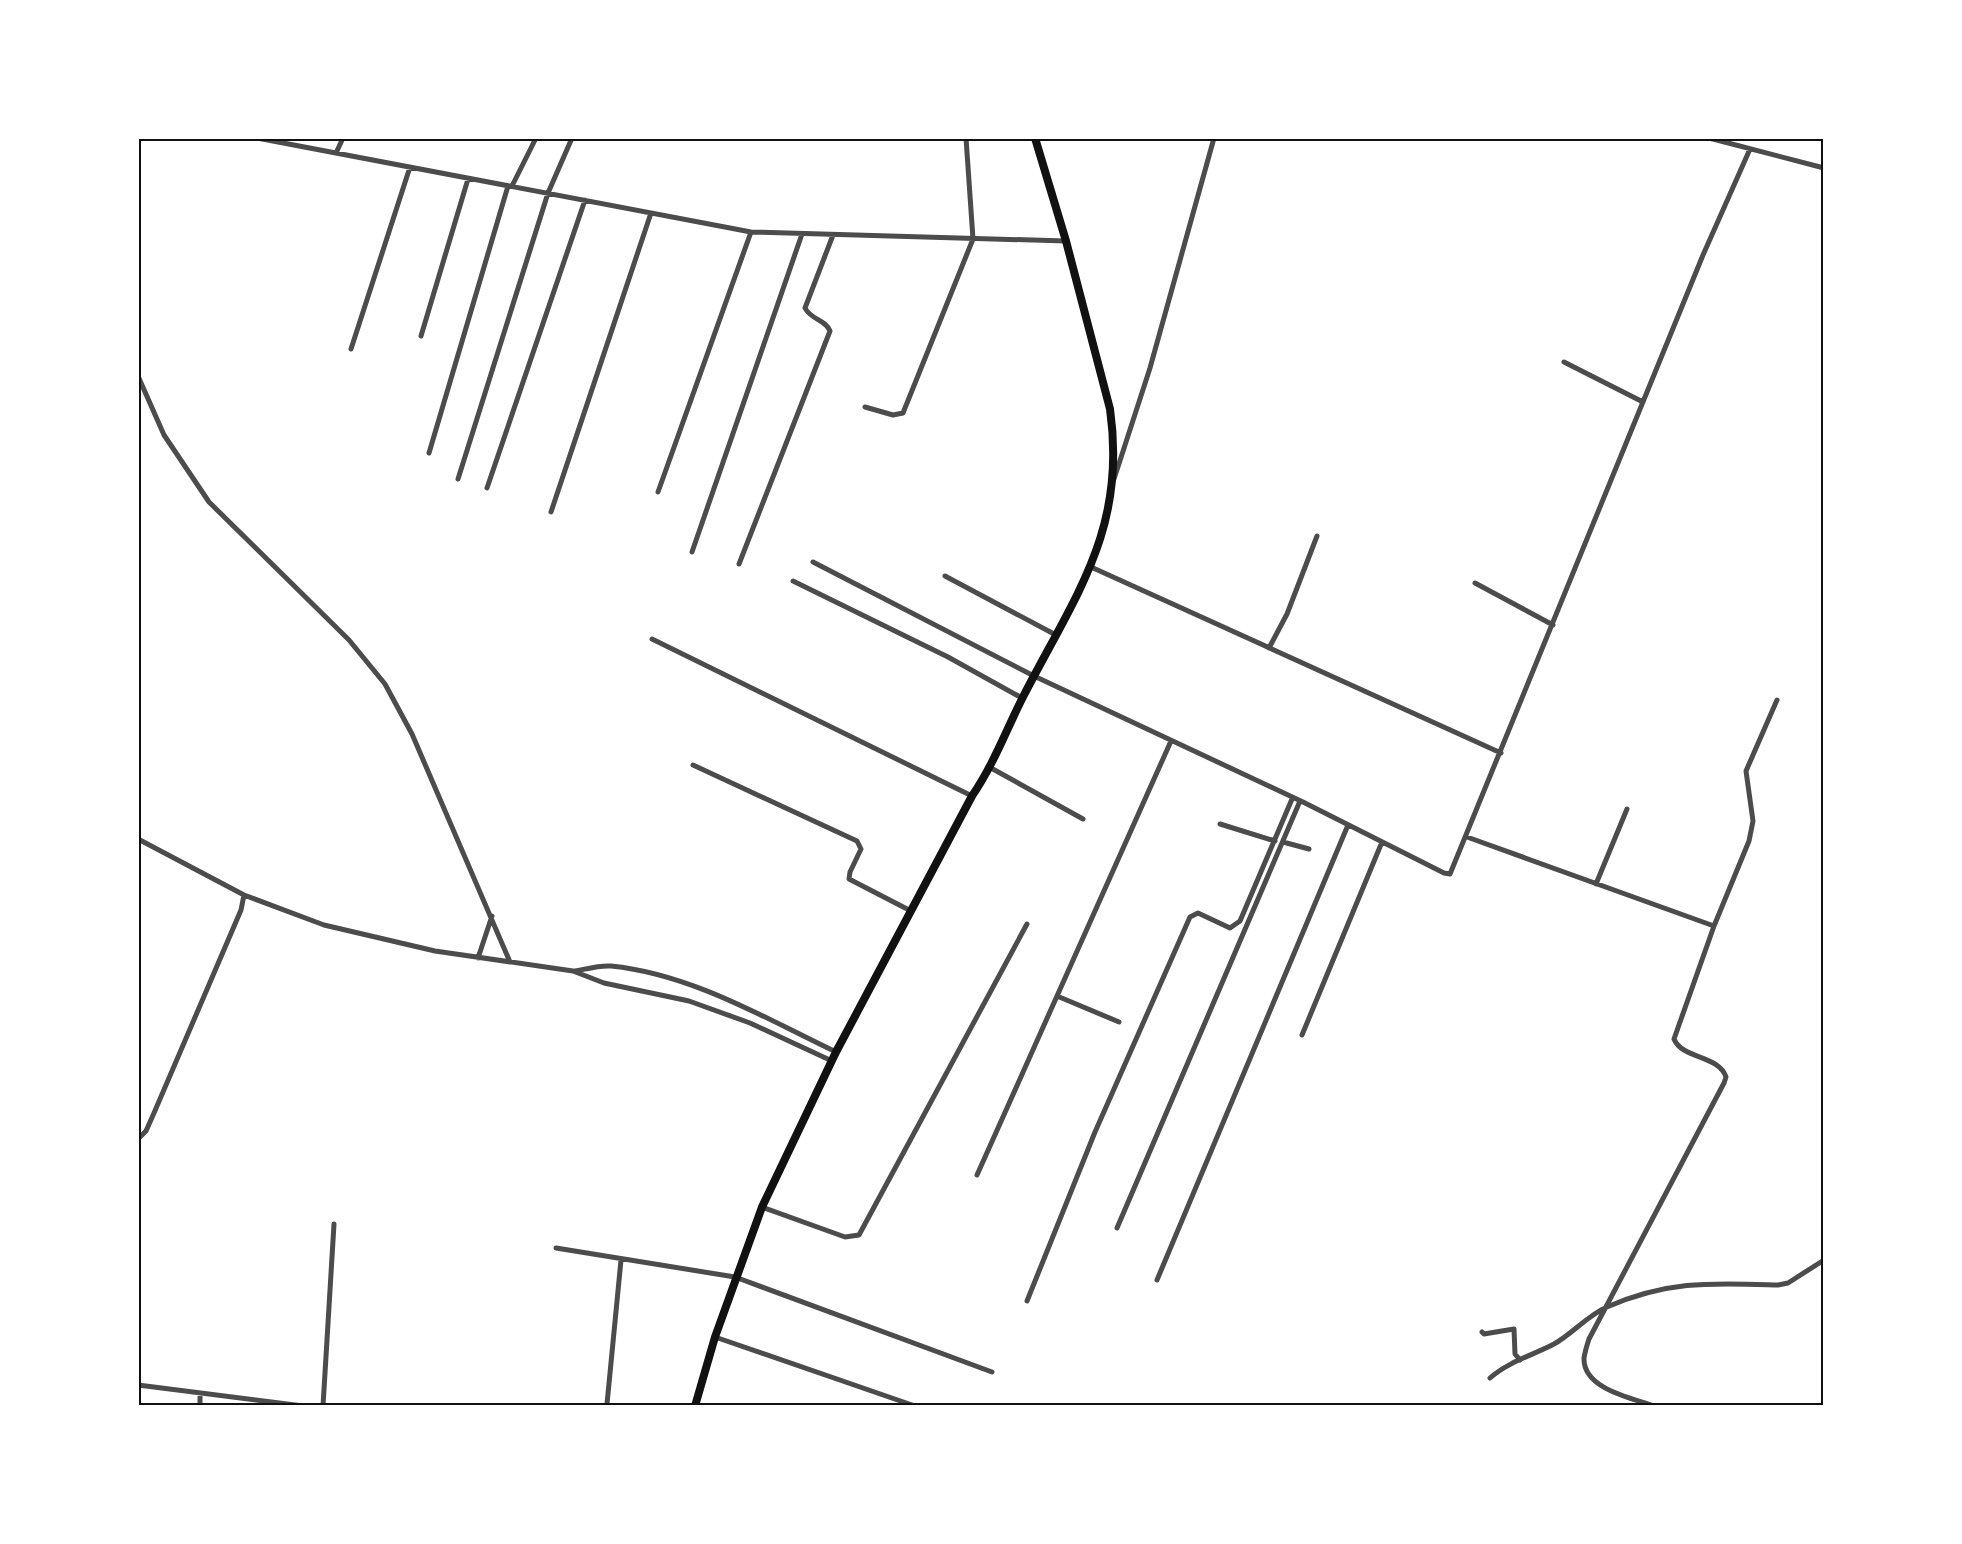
<svg xmlns="http://www.w3.org/2000/svg" width="1962" height="1544" viewBox="0 0 1962 1544" font-family="'Source Sans 3',sans-serif">
<style>
.lines{fill:none;stroke-linecap:round;stroke-linejoin:round}
.minor{stroke:#4c4c4c;stroke-width:5}
.primary{stroke:#111;stroke-width:8}
.neatline{fill:none;stroke:#111;stroke-width:2}
</style>
<rect width="100%" height="100%" fill="#fff"/>
<g class="lines">
<!-- minor -->
<path class="minor" d="M257,138L751,232L1066,241
M1709,138L1824,168
M336,153L343,138
M512,186L536,138
M421,336L468,179
M351,349L410,167
M1564,362L1643,402
M138,376L164,435L209,502L349,640L385,684L412,734L510,962
M865,407L893,415L903,413L973,239L966,138
M429,453L508,186
M458,479L548,193L572,138
M1114,479L1150,368L1214,138
M487,488L585,200
M658,492L751,232
M551,512L651,213
M692,552L802,234
M813,562L1034,676L1303,802L1444,873L1450,874L1703,255L1750,149
M739,564L830,331C825,319 811,320 805,308L833,235
M1091,567L1501,753
M945,576L1056,635
M793,581L948,657L1022,698
M1475,583L1553,625
M652,639L972,796
M1269,648L1287,614L1317,536
M693,765L857,841L861,849L850,872L849,879L911,911
M991,768L1083,819
M1220,824L1275,841
M1467,837L1714,926L1674,1039C1682,1059 1719,1055 1726,1077L1724,1083L1589,1339C1587,1345 1585,1352 1584,1358C1583,1389 1632,1398 1654,1406
M138,839L244,895L324,925L435,951L573,971L604,983L689,1001L750,1023L832,1061
M1283,842L1309,849
M1596,884L1627,809
M1714,926L1749,841L1753,821L1746,771L1777,700
M478,958L492,916
M575,971C586,969 600,965 611,966C691,974 765,1018 836,1052
M1057,996L1119,1022
M1302,1035L1382,842
M138,1139L146,1131L154,1113L241,910L244,895
M138,1147V1160
M977,1175L1171,741
M762,1207L845,1237L859,1235L1027,924
M1117,1228L1300,801
M556,1248L735,1277L992,1372
M1157,1280L1348,825
M1027,1301L1095,1132L1190,917L1198,913L1230,928L1240,921L1292,799
M1482,1332L1484,1334L1514,1329L1515,1354L1520,1360
M715,1337L915,1406
M1490,1378C1508,1362 1533,1355 1554,1344C1572,1334 1588,1315 1607,1307C1669,1280 1712,1283 1778,1285L1788,1283L1824,1260
M138,1385L303,1406
M607,1404L621,1260
M200,1406V1393
M323,1406L334,1224"/>
<!-- primary -->
<path class="primary" d="M695,1406L715,1337L762,1207L836,1052L972,796C994,764 1006,730 1024,695C1076,594 1127,529 1110,409L1066,241L1035,138"/>
</g>
<!-- border -->
<rect width="1962" height="1544" fill="none" stroke="#ffffff" stroke-width="279"/>
<rect x="140" y="140" width="1682" height="1264" class="neatline"/>
</svg>
